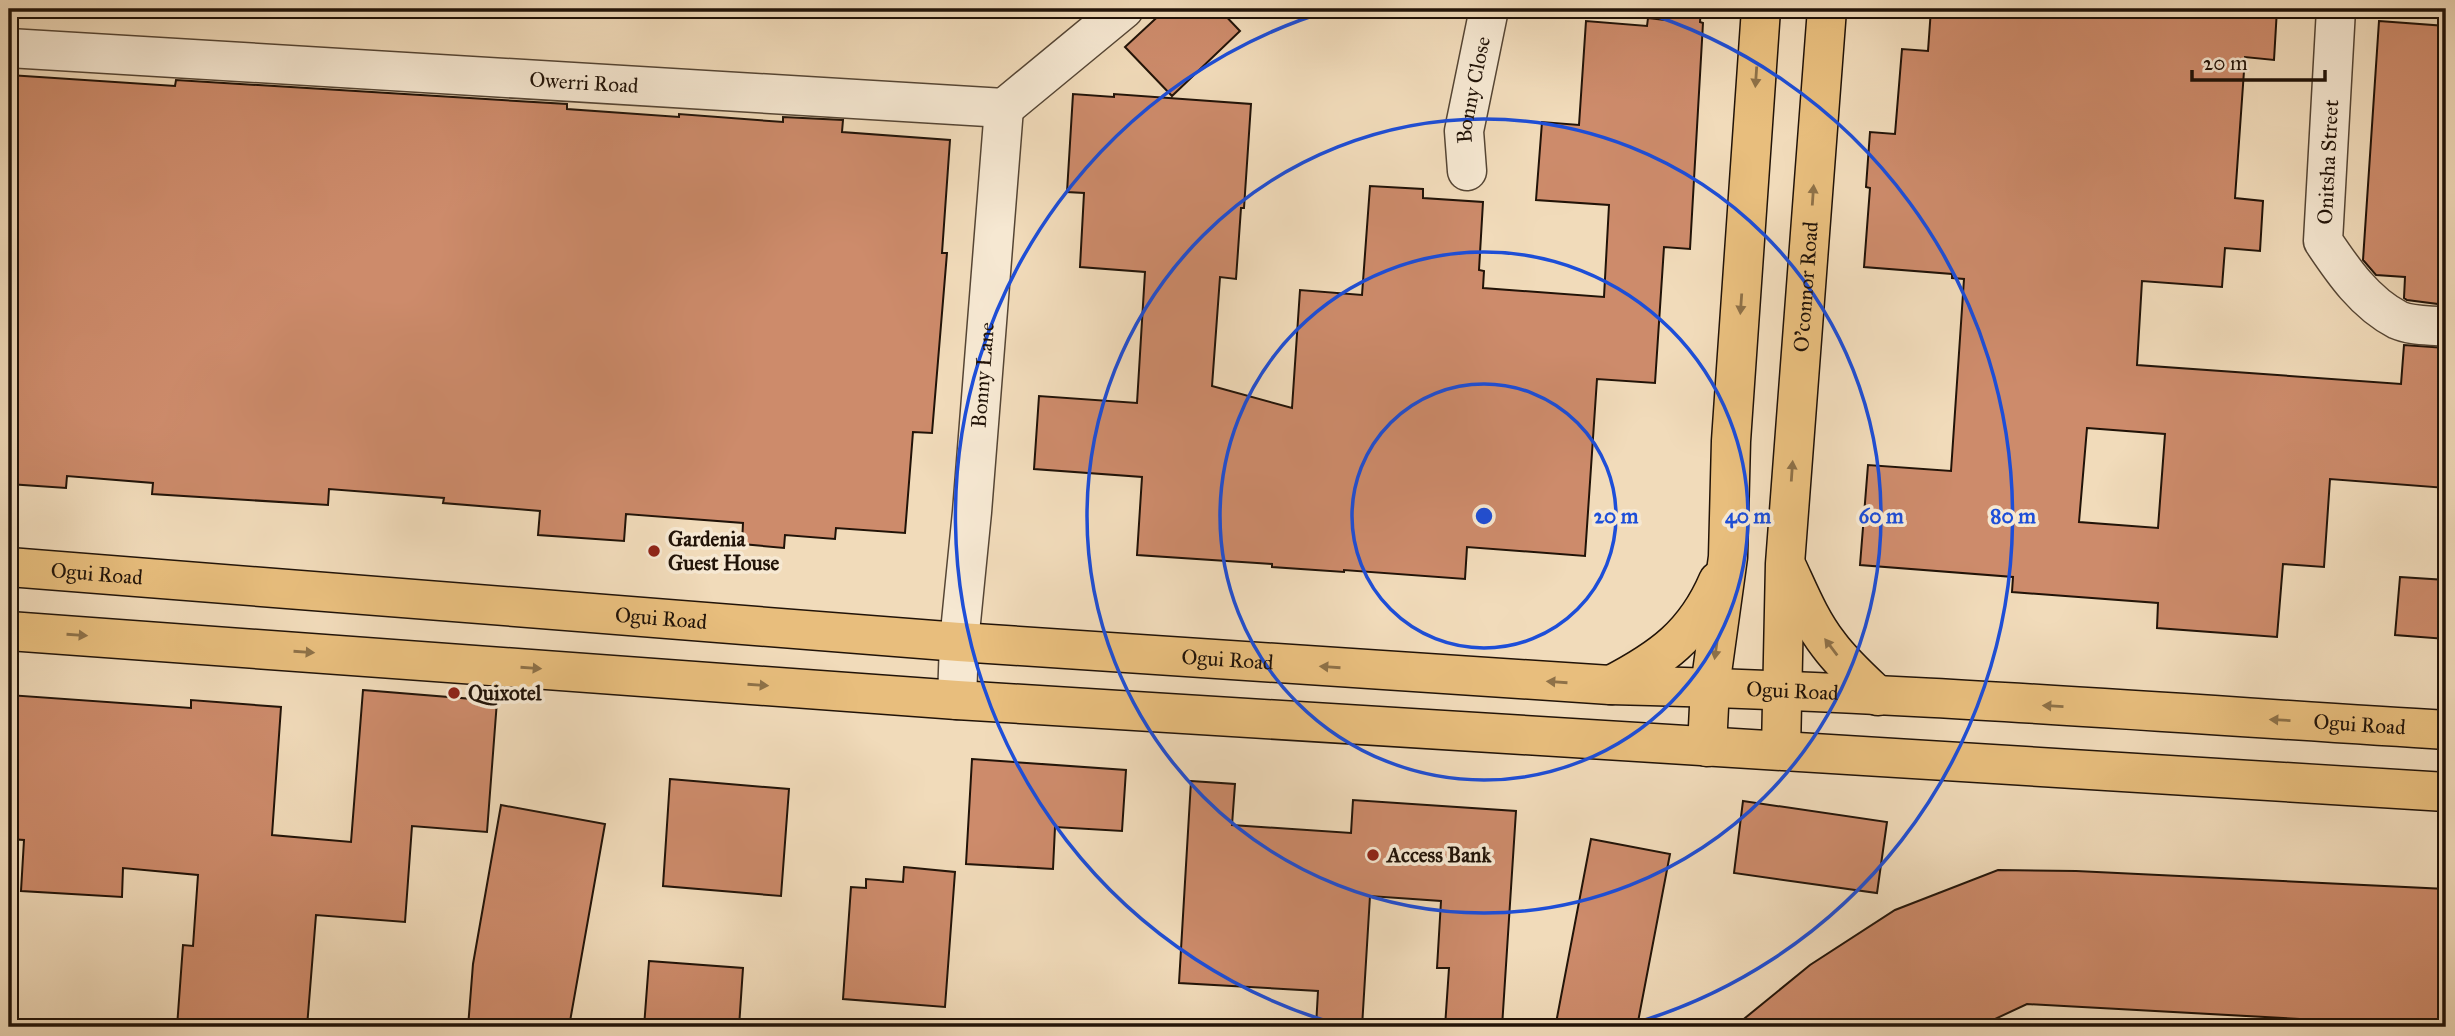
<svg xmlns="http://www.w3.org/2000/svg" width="2455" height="1036" viewBox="0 0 2455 1036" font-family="'IM FELL Great Primer',serif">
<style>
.building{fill:#cd8b6b;stroke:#211308;stroke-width:2;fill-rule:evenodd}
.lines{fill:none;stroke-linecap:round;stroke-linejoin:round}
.minor-casing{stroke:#554534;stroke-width:41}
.primary-casing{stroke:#211308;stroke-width:41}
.minor{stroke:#f6e8d2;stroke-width:38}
.primary{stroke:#e8be7d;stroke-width:38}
.oneway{fill:#8e7148}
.ring{fill:none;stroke:#1d4ed8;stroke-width:3.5}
.poi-dot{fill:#8f2418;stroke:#f6e8d2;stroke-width:2.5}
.labels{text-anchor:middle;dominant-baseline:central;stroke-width:7;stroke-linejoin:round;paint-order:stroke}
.street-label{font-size:21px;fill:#211308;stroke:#f6e8d2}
.poi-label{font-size:21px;font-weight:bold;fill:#211308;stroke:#f6e8d2;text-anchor:start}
.centre{fill:#1d4ed8;stroke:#f6e8d2;stroke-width:3.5}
.ring-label{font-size:21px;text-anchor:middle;font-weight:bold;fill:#1d4ed8;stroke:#f6e8d2;stroke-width:7;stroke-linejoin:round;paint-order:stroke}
</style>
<rect width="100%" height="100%" fill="#f1dbba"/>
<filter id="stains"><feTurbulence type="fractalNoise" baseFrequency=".00286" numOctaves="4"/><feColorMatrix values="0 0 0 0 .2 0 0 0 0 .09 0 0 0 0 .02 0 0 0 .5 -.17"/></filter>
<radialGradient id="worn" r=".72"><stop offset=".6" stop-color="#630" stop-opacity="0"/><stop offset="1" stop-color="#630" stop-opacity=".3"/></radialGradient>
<!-- building -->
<path class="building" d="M1166,9H1219L1240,31L1172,96L1125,47Z
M1665,9H1701L1700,22L1703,23L1690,249L1664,247L1655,383L1597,379L1585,556L1467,547L1465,579L1344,570V572L1272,567V564L1137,555L1142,477L1034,469L1039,396L1137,403L1145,272L1080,267L1084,193L1067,192L1073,94L1114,97V94L1251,104L1244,208H1241L1236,279L1220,277L1212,386L1292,408L1300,290L1362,295L1370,186L1423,189V198L1483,202L1479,270L1484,271L1483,288L1604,297L1609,205L1536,200L1542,122L1579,125L1586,21L1647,26L1648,18L1664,20Z
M1931,9H2277L2274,60L2245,57L2235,198L2263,201L2260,251L2225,248L2222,287L2142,281L2137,365L2401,384L2404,345L2446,348V488L2330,479L2324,567L2283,564L2277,637L2157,628L2158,603L2012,592L2013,577L1860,565L1868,465L1951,471L1964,279L1952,278V274L1864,267L1870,188L1866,187L1870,132L1895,134L1902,49L1928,51ZM2087,428L2165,434L2158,528L2079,522Z
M2379,21L2446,26V305L2407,300L2404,298L2405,277L2376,275L2363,260Z
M9,75L175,86L176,80L567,104V109L679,117V114L783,122V117L843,120L842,132L950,140L942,253H947L932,433L913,432L905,533L836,528L835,539L785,535L784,548L742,544L743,523L626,514L624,541L538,535L540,511L443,503L444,498L329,489L328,505L152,494L153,483L67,476L66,488L9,484Z
M2400,577L2446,580V639L2395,635Z
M363,690L497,701L487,832L412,826L405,922L316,915L307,1027H177L183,945L193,946L198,875L123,868L122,897L21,891L24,840L9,839V695L191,708V700L281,707L272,835L351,842Z
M972,759L1126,770L1122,831L1055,827L1053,869L966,864Z
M670,779L789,789L781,896L663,886Z
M1191,781L1235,784L1232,825L1351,833L1353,800L1516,811L1502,1027H1445L1449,968H1437L1441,901L1370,896L1362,1027H1316L1318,991L1179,983Z
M1743,801L1887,822L1877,893L1734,873Z
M501,805L605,824L569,1027H468L473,964Z
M1591,839L1670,854L1637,1027H1576L1556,1023Z
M904,867L955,872L945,1007L843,999L851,887L866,888V879L903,882Z
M1998,870L2076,871L2446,889V1027L2027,1004L1978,1027H1734L1810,965L1895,910Z
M649,961L743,968L739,1027H644Z"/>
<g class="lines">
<defs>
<g id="minor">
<path d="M2336,9L2323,241C2343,271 2365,303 2398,320C2411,326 2432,325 2446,327"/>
<path id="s1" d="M9,48L1004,108L1124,9"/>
<path id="s2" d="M1467,171L1464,131L1489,9"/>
<path id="s3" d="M957,700L959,642L972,512L1004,108"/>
</g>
<g id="primary">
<path id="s4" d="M9,567L959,642L1610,685C1889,691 2168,713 2446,730"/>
<path d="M1788,569C1800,595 1811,622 1829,645C1843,664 1861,680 1878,696"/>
<path d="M9,631L957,700L2446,792"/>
<path d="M1611,685C1661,659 1695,635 1718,581"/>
<path d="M1707,747L1710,687L1728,557L1731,441L1761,9"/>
<path id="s5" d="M1781,750L1785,564L1827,9"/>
</g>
</defs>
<!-- minor casing -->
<use href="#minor" class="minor-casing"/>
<!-- primary casing -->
<use href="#primary" class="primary-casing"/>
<!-- minor -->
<use href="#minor" class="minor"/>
<!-- primary -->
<use href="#primary" class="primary"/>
</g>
<!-- one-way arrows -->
<defs><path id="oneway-solid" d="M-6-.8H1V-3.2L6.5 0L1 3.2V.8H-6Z" transform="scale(1.75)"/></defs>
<g class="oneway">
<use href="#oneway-solid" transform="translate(1756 77) rotate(94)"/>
<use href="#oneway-solid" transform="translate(1813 195) rotate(-86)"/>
<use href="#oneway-solid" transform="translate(1741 304) rotate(94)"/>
<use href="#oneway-solid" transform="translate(1792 471) rotate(-86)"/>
<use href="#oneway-solid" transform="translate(77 635) rotate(4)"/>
<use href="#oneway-solid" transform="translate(1831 647) rotate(-127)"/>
<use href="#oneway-solid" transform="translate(1716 649) rotate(98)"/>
<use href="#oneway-solid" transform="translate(304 652) rotate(4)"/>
<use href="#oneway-solid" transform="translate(1330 667) rotate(-176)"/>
<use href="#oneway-solid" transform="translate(531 668) rotate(4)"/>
<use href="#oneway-solid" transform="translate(1557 682) rotate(-176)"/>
<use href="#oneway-solid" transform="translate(758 685) rotate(4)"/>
<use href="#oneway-solid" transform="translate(2053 706) rotate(-177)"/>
<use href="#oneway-solid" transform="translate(2280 720) rotate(-177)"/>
</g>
<!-- distance rings -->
<g class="ring">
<circle cx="1484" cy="516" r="132"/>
<circle cx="1484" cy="516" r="264"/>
<circle cx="1484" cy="516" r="397"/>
<path d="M1347 1027A529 529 0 0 1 1334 9M1634 9A529 529 0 0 1 1621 1027"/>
</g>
<!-- markers -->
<g class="poi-dot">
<circle cx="654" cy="551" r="7"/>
<circle cx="454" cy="693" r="7"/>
<circle cx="1373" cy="855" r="7"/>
</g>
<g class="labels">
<!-- street labels -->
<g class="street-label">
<text stroke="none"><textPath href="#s1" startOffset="576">Owerri Road</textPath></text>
<text stroke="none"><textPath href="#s2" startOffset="82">Bonny Close</textPath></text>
<text transform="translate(2328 162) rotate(-87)">Onitsha Street</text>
<text stroke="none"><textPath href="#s5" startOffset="464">O'connor Road</textPath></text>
<text stroke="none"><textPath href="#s3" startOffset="326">Bonny Lane</textPath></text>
<text stroke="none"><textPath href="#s4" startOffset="88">Ogui Road</textPath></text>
<text stroke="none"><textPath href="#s4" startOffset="654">Ogui Road</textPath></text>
<text stroke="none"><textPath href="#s4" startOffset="1222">Ogui Road</textPath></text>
<text stroke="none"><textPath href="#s4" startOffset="1788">Ogui Road</textPath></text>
<text stroke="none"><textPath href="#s4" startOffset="2356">Ogui Road</textPath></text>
</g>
<!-- poi labels -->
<g class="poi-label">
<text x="668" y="539">Gardenia<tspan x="668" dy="24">Guest House</tspan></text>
<text x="468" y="693">Quixotel</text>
<text x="1387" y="855">Access Bank</text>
</g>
</g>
<circle cx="1484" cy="516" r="10" class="centre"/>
<g class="ring-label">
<text x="1616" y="523">20 m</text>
<text x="1748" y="523">40 m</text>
<text x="1881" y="523">60 m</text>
<text x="2013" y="523">80 m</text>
</g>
<!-- margin -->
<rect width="2455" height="1036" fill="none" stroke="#f1dbba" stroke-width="35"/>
<rect x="10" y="10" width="2434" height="1015" fill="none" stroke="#211308" stroke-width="3.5"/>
<rect x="18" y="18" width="2420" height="1001" fill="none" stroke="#211308" stroke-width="2"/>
<!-- scale -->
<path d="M2192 70v10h133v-10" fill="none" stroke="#211308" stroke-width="3.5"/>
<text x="2203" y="70" font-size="21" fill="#211308" stroke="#f6e8d2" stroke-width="5" paint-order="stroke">20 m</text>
<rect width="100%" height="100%" filter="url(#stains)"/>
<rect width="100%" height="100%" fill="url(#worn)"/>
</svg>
